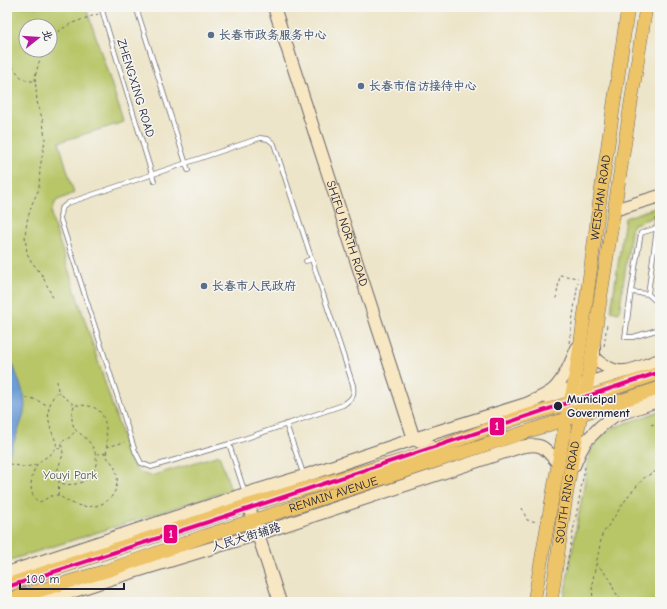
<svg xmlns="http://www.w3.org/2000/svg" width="667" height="609" viewBox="0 0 667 609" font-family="'Comic Neue','LXGW WenKai TC',sans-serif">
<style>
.green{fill:#b8c668;stroke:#6d7452;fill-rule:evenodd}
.water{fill:#6d9cd6;stroke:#485f88}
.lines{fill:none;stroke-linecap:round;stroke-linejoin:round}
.lane-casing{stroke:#69666d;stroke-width:5.5}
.secondary-casing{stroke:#69666d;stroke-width:14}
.primary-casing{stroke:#69666d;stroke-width:14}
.path{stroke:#69666d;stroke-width:1;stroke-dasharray:3 3;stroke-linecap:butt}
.lane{stroke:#fff;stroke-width:4}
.secondary{stroke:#f8e7c3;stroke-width:12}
.primary{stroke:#eec469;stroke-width:13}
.metro-1-casing{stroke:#f6f6f2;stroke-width:7}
.metro-1{stroke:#e5007d;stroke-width:4}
.service-dot{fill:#5c6f8a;stroke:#f6f6f2;stroke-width:1.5}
.stop-dot{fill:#22223b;stroke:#f6f6f2;stroke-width:1.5}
.labels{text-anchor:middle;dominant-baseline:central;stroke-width:3;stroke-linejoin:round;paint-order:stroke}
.service-label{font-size:12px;font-weight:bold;fill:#4e5e75;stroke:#f6f6f2;text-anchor:start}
.street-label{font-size:12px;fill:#22223b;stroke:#f6f6f2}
.stop-label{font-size:12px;font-weight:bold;fill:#22223b;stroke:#f6f6f2;text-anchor:start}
.park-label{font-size:12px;fill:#4f5348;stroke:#f6f6f2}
.line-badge{stroke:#f6f6f2;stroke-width:1.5}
.badge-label{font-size:11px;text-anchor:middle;font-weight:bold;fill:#fff}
</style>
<rect width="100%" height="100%" fill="#f6f6f2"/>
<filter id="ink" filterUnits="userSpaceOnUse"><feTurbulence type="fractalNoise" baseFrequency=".025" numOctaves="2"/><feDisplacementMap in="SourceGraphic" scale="8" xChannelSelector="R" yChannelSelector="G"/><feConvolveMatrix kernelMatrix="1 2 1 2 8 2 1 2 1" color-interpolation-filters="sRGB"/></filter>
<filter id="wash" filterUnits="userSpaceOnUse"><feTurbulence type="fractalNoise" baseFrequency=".012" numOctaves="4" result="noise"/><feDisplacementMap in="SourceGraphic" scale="16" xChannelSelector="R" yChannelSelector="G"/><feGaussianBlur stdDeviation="0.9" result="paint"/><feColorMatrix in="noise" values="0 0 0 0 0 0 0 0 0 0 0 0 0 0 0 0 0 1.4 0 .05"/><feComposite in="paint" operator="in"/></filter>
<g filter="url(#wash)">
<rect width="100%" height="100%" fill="#ede5c9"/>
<!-- green -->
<path class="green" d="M7,7H86L124,122L59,142L74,193L56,201L52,211L53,222L130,460C136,471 138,473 151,476L219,455L231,490L7,561ZM26,26H50V50H26Z
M654,208L656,216L632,225L619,313L611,311L625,218Z
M660,411V602H563L590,452L597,440L612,428Z"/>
<!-- water -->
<path class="water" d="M7,348L24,395L25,406L23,417L7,461Z"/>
</g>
<g filter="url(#ink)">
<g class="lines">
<defs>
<path id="lane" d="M101,7L154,181
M136,7L188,170
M260,138L268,139L274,144L353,385C355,397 352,398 343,405L229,444L151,467L141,463L135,451L60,218L61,209L68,203Z
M657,228L641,233L631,292L648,294L658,220L660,219
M306,261L312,259
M631,292L625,337H633L660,329
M648,294L660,305
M286,424L304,476
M229,444L245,493"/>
<g id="secondary">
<path id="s1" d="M274,7L414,439L435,449"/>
<path d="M614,210L660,196"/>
<path d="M594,346V358C601,365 616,373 626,371C638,369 649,363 660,360"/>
<path d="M546,397L625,371"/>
<path d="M574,466L580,452L586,441L601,426L614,416L660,400"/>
<path d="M245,495L280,602"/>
<path d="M7,573L245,494L304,476L414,439L526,404C535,400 546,396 554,389C565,378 571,362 577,348"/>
<path d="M41,602L110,579L258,534L520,447C542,442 544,447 558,463"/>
</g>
<g id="primary">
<path d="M7,585L249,505L403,460L435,449L515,419L560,406L660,373"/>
<path id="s2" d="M7,600L106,571L205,536L566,419L660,388"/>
<path id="s3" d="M534,602L566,419L573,389L581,340L600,199L628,7"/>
<path id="s4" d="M551,602C561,534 569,464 585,397L646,7"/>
</g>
</defs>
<!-- lane casing -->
<use href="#lane" class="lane-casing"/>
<!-- secondary casing -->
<use href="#secondary" class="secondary-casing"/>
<!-- primary casing -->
<use href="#primary" class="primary-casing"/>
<!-- path -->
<path class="path" d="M50,41C60,25 81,20 98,14
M45,50L39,62L35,77L37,102L43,121L45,140L40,168L39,189L32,204L27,221L25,236L27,253L31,261L42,275L54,300
M7,63C20,70 17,82 35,81
M556,299L560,275L578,278
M569,343L578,282
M604,346L607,324
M57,381L58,392C54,394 53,397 51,402C46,412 49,424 53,435C55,439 57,442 56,447C54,455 44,457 38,463C31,472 26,497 40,502L51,496L58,495C63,498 68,502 74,504C96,512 120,501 117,475C116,471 115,467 112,463C110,460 108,460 107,456C106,451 107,446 107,441C107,437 106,433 106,429C104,407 93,405 74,405L58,392
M26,398C34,397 40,403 48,405
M74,406C71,413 71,423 75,429C77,432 80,433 82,435C91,442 98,453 96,464C95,468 94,472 92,475C85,483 73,486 64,484C61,483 60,483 59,481C54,473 61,462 63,454C63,451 61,446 62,442C64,440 68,439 70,437C72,435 73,433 76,431
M651,425L660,422
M107,447L125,442
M57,448L63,450
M97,454L107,453
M10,464L24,467L37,465
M58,495L59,482
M522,508L527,520L538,522
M596,563L610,579L614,590L622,602
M566,570L585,467
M593,602L592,584L602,535L629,495L645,477L660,469"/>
<!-- lane -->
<use href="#lane" class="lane"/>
<!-- secondary -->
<use href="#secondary" class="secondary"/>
<!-- primary -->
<use href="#primary" class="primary"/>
<defs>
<path id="metro-1" d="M7,587L211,521L660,372"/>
</defs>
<!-- metro-1 casing -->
<use href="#metro-1" class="metro-1-casing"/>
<!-- metro-1 -->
<use href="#metro-1" class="metro-1"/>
</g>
</g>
<!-- markers -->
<g class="service-dot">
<circle cx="211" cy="35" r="4"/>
<circle cx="361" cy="86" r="4"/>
<circle cx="204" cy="286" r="4"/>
</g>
<circle class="stop-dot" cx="558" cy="406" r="5"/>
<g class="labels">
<!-- service labels -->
<g class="service-label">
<text x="219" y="35">长春市政务服务中心</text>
<text x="369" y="86">长春市信访接待中心</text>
<text x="212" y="286">长春市人民政府</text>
</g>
<!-- street labels -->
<g class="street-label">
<text transform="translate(136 88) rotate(73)">ZHENGXING ROAD</text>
<text stroke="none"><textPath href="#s3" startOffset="410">WEISHAN ROAD</textPath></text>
<text stroke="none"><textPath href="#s1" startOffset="238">SHIFU NORTH ROAD</textPath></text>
<text stroke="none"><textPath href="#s4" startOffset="111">SOUTH RING ROAD</textPath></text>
<text stroke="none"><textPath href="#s2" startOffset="343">RENMIN AVENUE</textPath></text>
<text transform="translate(246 537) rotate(-17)">人民大街辅路</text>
</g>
<!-- stop labels -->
<g class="stop-label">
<text x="567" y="399">Municipal<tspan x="567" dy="14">Government</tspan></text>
</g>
<!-- park labels -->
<g class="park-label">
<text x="70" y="475">Youyi Park</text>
</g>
</g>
<g class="line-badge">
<rect x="489" y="417" width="16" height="19" rx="4" fill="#e5007d"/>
<rect x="163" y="524" width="15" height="20" rx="4" fill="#e5007d"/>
</g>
<g class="badge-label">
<text x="497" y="430">1</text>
<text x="171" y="538">1</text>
</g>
<!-- margin -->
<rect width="667" height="609" fill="none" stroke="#f6f6f2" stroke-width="24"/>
<!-- north arrow -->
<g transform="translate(38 38) rotate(73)"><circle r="19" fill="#f6f6f2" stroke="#a1a1a9"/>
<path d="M0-3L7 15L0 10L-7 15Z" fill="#b5179e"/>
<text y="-6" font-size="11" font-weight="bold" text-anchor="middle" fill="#22223b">北</text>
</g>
<!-- scale -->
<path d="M20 583v6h104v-6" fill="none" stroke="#22223b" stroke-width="2"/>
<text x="26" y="583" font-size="12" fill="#22223b" stroke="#f6f6f2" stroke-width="3" paint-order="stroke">100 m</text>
</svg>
